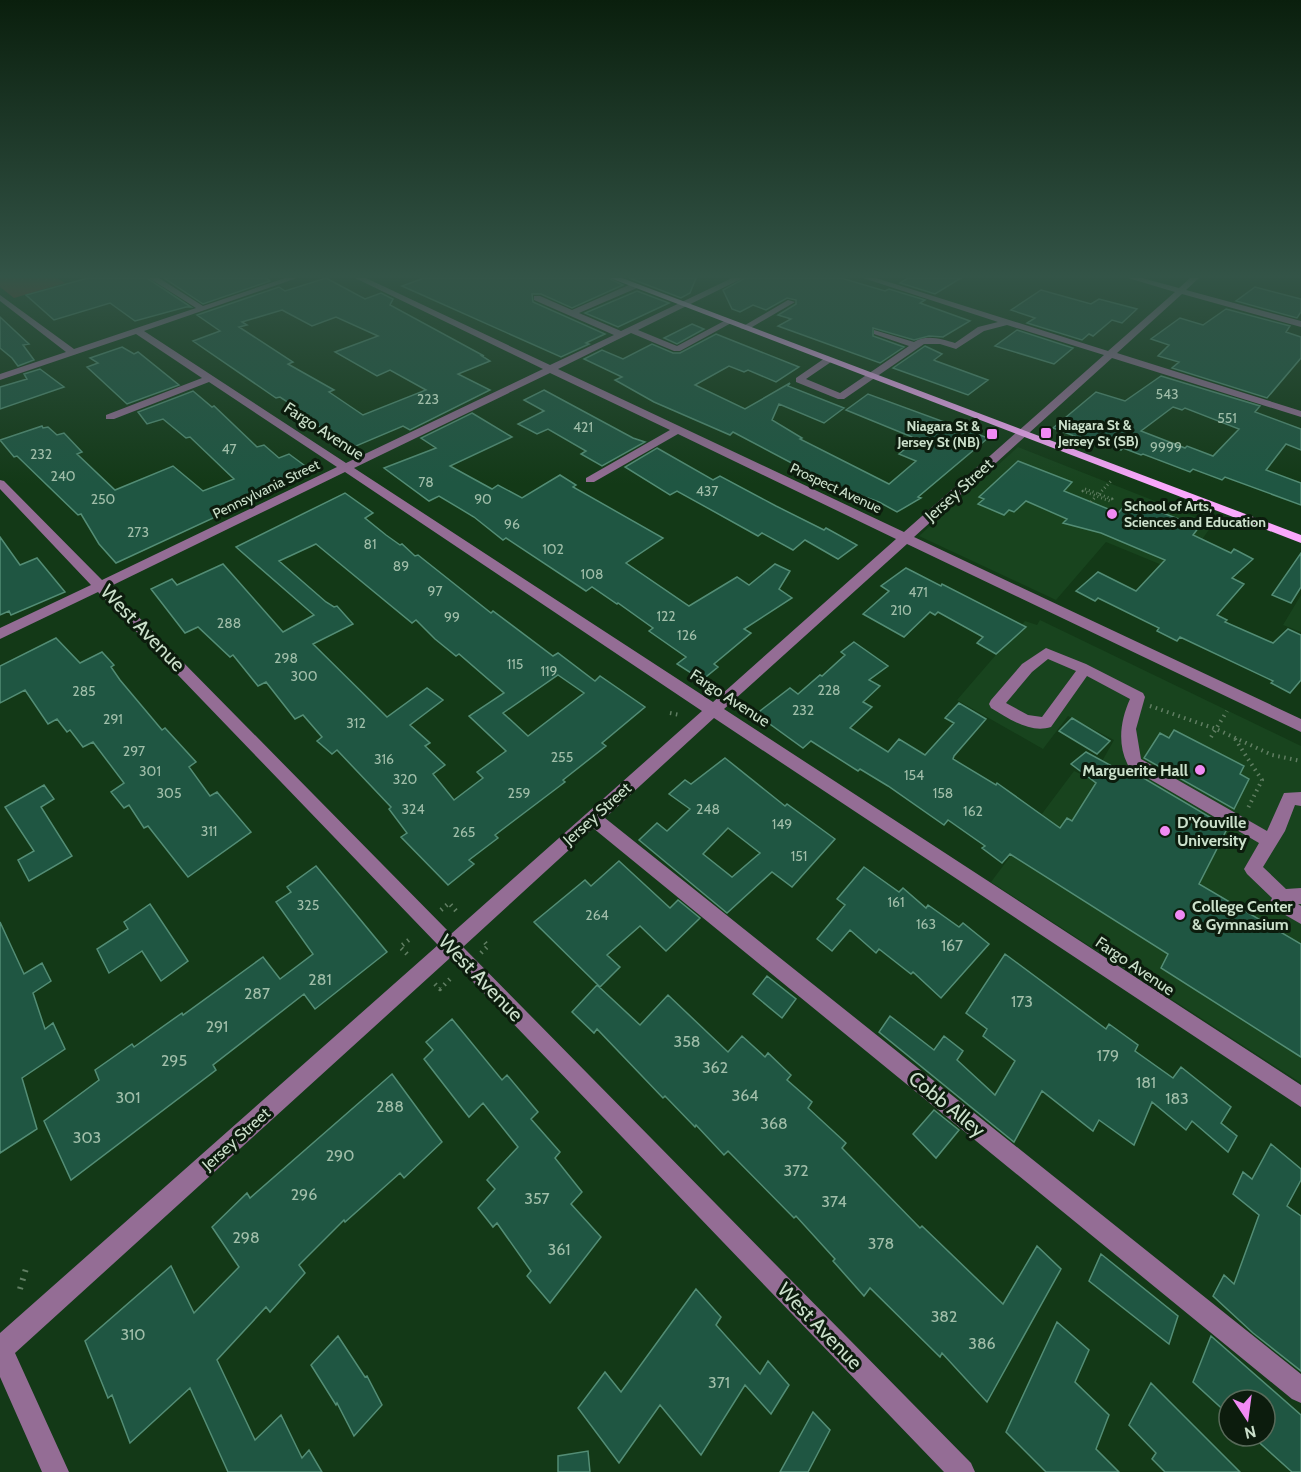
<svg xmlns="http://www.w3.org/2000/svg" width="1301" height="1472" viewBox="0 0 1301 1472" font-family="Cabin,sans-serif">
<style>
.built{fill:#18441e}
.green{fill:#7e2b27}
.building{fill:#1f5642;stroke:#538d75;stroke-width:1.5;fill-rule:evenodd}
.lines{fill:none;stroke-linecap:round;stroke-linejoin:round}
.path-far3{stroke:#607e62;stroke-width:3;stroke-dasharray:1 3;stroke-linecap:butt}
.path-far2{stroke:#607e62;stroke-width:4;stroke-dasharray:1.5 4.5;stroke-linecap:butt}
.path-far1{stroke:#607e62;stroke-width:4.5;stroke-dasharray:1.5 5;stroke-linecap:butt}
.path{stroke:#607e62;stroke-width:6;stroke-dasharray:2 7;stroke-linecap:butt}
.minor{fill:#946d95;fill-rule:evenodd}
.major{fill:#faa8fc;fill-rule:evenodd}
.poi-dot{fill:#f18af4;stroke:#0c1c0d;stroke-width:2}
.labels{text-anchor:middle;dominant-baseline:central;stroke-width:6;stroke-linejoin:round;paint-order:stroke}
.number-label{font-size:14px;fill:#a0bea9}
.far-poi-label{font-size:14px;font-weight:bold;fill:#cbe0cb;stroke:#0c1c0d;text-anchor:start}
.far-street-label{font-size:14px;fill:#cbe0cb;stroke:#0c1c0d}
.street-label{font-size:16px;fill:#cbe0cb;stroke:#0c1c0d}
.poi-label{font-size:16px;font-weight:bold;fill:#cbe0cb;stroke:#0c1c0d;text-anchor:start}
.near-number-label{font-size:16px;fill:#a0bea9}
.near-street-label{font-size:20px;fill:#cbe0cb;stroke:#0c1c0d}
</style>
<rect width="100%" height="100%" fill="#133917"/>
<!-- built -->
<path class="built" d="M1018,447L1213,524L1179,572L1106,542L1056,600L919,536Z
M1301,595V632L1283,625Z
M1040,620L1301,746V1083L991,882L1074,771L1092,779L1114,740L1068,716L1043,749L957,700L1025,621L1037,625Z"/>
<!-- green -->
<path class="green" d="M0,278H57L65,283L14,298L0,287Z"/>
<!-- building -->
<path class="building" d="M88,278H147L191,307H186L135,321L110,303L54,320L26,295Z
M164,278H266L270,281L203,304Z
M326,278L365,299L381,293L393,299L390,305L484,356H482L490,361L458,374L490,390L410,430L403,426L349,449L312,421L315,420L280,397L276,398L193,341L220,331L197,315L279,287L285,291ZM282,310L312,326L336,317L378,336L335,352L377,376L390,370L426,390L363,415L329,392L334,390L288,364L293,362L239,327L247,325L242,322Z
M424,278H608L623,285L572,308L541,294H532L533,302L605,334L586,343L589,344L561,357L402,286Z
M629,278H696L690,293L681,298Z
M745,278H841L885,291L889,289L925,300L920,303L970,321L943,337L929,336L914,340L873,328V336L904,347L880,363L778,326L791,319L778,315L796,304V300L787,298L766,310L753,305L740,312L732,309L723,290Z
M908,278H961L935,294L900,283Z
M1255,287L1301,299V312L1297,318L1236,301Z
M1041,290L1091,304L1099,299L1137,309L1122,323L1112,320L1093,336L1089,334L1082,340L1027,323L1035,318L1011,310Z
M637,291L669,303L618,327L585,313Z
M1226,309L1290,326L1286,332L1301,337V358L1267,398L1172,368L1179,362L1158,356L1169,345L1151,339L1180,318L1203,325Z
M0,317L29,344L23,345L34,360L18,366L12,358L0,348Z
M692,324L704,329L677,344L664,338Z
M1017,330L1073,348L1054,364L995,346Z
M716,334L799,367L776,382L748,370L744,372L729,366L695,385L745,409L790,383L788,386L844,408L824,423L779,404L772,420L802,438L800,439L889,484L916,461L899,454L917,439L846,410L868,394L988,438L918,497L921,498L897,512L879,502L837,487L733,432L730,435L654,402L615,380L622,377L584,359L602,350L623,359L652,344L673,353H680Z
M925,346L942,354L934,360L936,361L988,380L968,395L893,368Z
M122,347L134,354L138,352L179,385L127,404L87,367L98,363L90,358Z
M40,369L64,387L0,409V387L27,379L24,374Z
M1161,376L1260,406L1255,412L1301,429V450L1286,444L1266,470L1301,483V505L1225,477L1222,480L1193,469L1190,472L1143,454L1141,455L1123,448L1121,450L1089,437L1085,440L1053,428L1096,392L1125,401ZM1173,407L1182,410L1185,408L1239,429L1213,456L1187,446L1185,448L1141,431Z
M544,390L633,438L645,442L602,466L581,454L586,451L548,429L537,434L518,424L544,411L524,400Z
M193,391L212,407L214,406L257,447L264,445L279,458L289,454L308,468L254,492L256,497L252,500L116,563L99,544L81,514L78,515L17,456L14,457L0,440L42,426L43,428L48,427L57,435L64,433L82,452L77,454L115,490L173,466L203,491L234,479L190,437L186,438L163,419L147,424L138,412Z
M472,413L512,437L450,466L492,489L498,485L522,498L560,475L576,485L573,487L663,538L626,563L689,606L737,577L749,585L775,564L790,571L779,589L792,598L744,629L751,633L714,664L718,667L702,680L677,664L686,657L649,631L653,628L618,603L617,604L592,587L586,591L506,538L503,540L474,517L439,496L429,501L384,468L436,448L421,438Z
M657,448L713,480L720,476L776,506L824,530L826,528L857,545L838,559L805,540L793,550L762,533L758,536L677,491L670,495L625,467Z
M1018,461L1072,482L1064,491L1118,513L1130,500L1199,527L1193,535L1231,553L1234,549L1253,559L1232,578L1244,584L1217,615L1227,620L1225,622L1273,643L1288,629L1301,635V680L1290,693L1271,683L1273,681L1180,637L1177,641L1157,631L1159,628L1098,598L1095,601L1076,591L1098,572L1136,591L1165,560L1101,533L1063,523L1067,519L1026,501L1014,512L1009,510L1004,515L978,504L984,499L979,497Z
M345,493L373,513L365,518L386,535L400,545L402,544L415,556L418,555L491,613L493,611L553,656L558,653L595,681L600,676L645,707L602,743L606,746L563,780L565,782L495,835L498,838L469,860L474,864L448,885L401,837L407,833L389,809L391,807L337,750L332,754L317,741L322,737L303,715L295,719L266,682L258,686L233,655L230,657L198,627L185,633L151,589L172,579L177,585L223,564L283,632L314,615L236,547ZM316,544L412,623L416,620L435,639L456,656L459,654L504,693L469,716L506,751L477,772L483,778L454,800L433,774L445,765L425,746L430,743L410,725L443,700L427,688L387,717L313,644L353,624L337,606L334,607L326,602L279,561ZM558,675L584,693L528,736L503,713Z
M0,537L20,565L37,558L65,592L11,615L9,611L0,615Z
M1301,553V587L1291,603L1272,595Z
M906,568L941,586L942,584L1026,627L996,654L977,643L983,637L938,612L935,615L930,612L904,637L863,614L889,591L881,586Z
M56,638L80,663L102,652L114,665L111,667L120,680L162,730L165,728L196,762L189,767L210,796L217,792L251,832L188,877L148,826L144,828L129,805L124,808L111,792L124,783L93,742L83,747L70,730L67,732L57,719L48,724L25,690L0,703V666Z
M854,642L888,666L869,680L880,686L863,702L872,707L850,728L888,752L899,739L925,755L954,723L945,718L959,703L986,719L954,756L953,759L996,785L997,783L1060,828L1067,818L1072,821L1096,783L1071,764L1086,752L1132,777L1135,773L1225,826L1227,829L1199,884L1301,944V1057L1161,968L1168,954L1010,854L1002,863L982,848L985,846L948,820L944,825L888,786L860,769L858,771L811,741L803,748L756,714L790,688L798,694L820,675L822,676L845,655L841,652Z
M1072,718L1110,741L1097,754L1059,731Z
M1174,730L1244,766L1240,774L1249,779L1234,809L1144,758L1160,733L1169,738Z
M725,758L785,806L787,804L835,839L792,887L772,872L727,913L639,840L657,823L667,831L690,809L669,794L685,780L691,784ZM728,828L760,853L732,877L703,854Z
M44,785L54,799L41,807L72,856L29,881L18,860L34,851L5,807Z
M619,861L670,908L678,900L700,918L666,951L640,926L607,955L620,967L600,987L534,922L585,880L591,886Z
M316,866L387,952L315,1009L304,994L213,1065L216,1070L71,1180L44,1121L99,1080L95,1070L132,1044L134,1047L182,1013L183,1015L263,957L280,979L313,954L276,902L291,892L287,887Z
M864,867L899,892L903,888L926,908L928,905L959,927L963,923L989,944L941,998L913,972L911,974L879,949L876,953L850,930L832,951L817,939L845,905L837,899Z
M150,904L188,961L161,981L142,951L109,973L97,949L128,929L124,922Z
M0,922L24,974L42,963L51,981L33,993L45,1029L53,1023L65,1049L22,1078L37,1129L0,1153Z
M1005,954L1106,1029L1109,1024L1138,1045L1135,1051L1173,1078L1181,1067L1231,1107L1221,1123L1237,1136L1228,1152L1192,1121L1186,1130L1152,1102L1134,1145L1099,1120L1093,1131L1042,1091L1014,1142L879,1032L890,1016L934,1050L944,1036L963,1051L957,1060L995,1095L1015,1061L983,1036L987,1029L966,1013Z
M767,976L796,999L782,1018L753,994Z
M597,985L640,1025L668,995L728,1052L742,1036L765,1057L768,1053L791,1075L787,1080L812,1102L808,1108L846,1143L842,1148L920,1228L922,1226L1003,1304L1037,1246L1061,1269L987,1402L942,1353L940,1357L870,1288L864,1296L833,1261L835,1259L796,1216L794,1218L728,1151L724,1155L696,1125L695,1127L665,1096L663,1098L597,1029L594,1033L572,1012Z
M452,1019L502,1080L507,1075L538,1112L531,1119L560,1152L555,1158L582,1192L571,1204L601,1237L550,1303L527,1276L531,1271L497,1223L493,1227L478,1208L495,1189L487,1180L518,1147L483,1103L469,1117L424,1059L433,1050L426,1042Z
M392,1074L442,1142L404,1178L400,1173L345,1222L344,1220L299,1265L305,1273L270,1312L266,1307L217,1360L255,1440L281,1415L302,1458L309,1450L322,1472H228L190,1388L130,1443L112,1395L108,1398L85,1341L171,1266L194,1313L239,1267L212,1227L247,1193L250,1198Z
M934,1110L959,1130L936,1158L913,1134Z
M1271,1144L1301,1169V1180L1287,1206L1301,1216V1371L1253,1333L1213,1296L1224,1275L1234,1284L1259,1215L1233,1194L1243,1172L1252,1179Z
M1101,1254L1178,1316L1169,1344L1089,1281Z
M696,1289L721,1317L716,1325L760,1374L768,1361L789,1385L771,1414L745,1385L701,1455L660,1405L619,1463L578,1408L605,1372L621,1392Z
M1057,1322L1089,1350L1075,1382L1109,1415L1096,1449L1119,1472H1046L1006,1432Z
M338,1336L365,1377L367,1376L382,1405L354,1436L337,1403L336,1405L311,1365Z
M1211,1336L1301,1415V1472H1292L1252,1436H1265V1400H1229V1415L1193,1382Z
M1151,1383L1240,1472H1165L1152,1459L1156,1453L1129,1425Z
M813,1412L830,1430L808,1472H780Z
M588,1451L590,1472H558V1456Z"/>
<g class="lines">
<!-- path-far3 -->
<path class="path-far3" d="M1085,489L1112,499L1110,501L1083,491Z
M1099,494L1111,481
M1091,502L1096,496"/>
<!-- path-far2 -->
<path class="path-far2" d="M1150,706L1216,729L1272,755L1301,761
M670,713L680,715
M1211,737L1227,711
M1235,739L1262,780L1247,810"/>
<!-- path-far1 -->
<path class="path-far1" d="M441,910L449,903L458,913
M481,953L488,946L482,939
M407,954L400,947L410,939
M435,984L440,989L450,979"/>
<!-- path -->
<path class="path" d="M20,1289L27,1265"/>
<!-- minor -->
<path class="minor" d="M149,278H159L203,306L285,278H297L144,331L346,463L543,369L355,278H366L550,365L614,335L534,300V296H540L572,310L631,284H637V288L579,313L621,331L732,278H743L638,330L677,346L726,320L733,322L680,351H674L631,333L558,369L904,532L1104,355L1007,325L984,331L956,349L940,344H924L844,399H838L796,382V378L825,358H831V362L806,379L840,393L909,346L874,334V330L914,342C926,334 942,339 955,343L978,327L998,322L863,278H876L1108,351L1175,292L1128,278H1142L1179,288L1190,278H1199L1186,290L1301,321V327L1182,294L1117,353L1301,411V417L1112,358L914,537L1301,719V732L907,544L724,709L1301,1085V1107L714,718L605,818L1301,1374V1403L1292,1399L593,828L463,947L971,1463L975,1472H944L450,958L15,1353L69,1472H42L0,1377V1333L438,945L98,592L0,639V628L91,585L0,489V480L4,481L102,580L337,467L209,382L114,419H106V415L202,378L136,334L0,380V374L66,352L0,301V295L74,349L196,308ZM550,373L670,430L586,478V482H594L678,434L896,539L713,702L354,468ZM345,472L702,711L451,934L109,587Z
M788,300L795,302L747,330L740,328Z
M1046,648L1086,664L1143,693L1145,697L1136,729L1141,759L1267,831L1284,793L1301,792V806L1295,805L1285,831L1263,867L1286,889L1301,888V904H1298L1301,906V924L1273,908L1270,902L1272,898L1247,874L1244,869L1259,843L1129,767C1117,746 1120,721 1130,699L1087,676L1051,727C1030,734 1008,718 991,708L989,704L991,700L1022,664ZM1048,659L1076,671L1042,717L1028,715L1006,703L1032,672Z"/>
<!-- major -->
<path class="major" d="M610,278H622L1301,535V543Z"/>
</g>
<!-- sky -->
<linearGradient id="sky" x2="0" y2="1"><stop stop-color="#0a1f0d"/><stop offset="0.57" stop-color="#335447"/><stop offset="1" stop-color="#335447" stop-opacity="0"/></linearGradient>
<rect width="1301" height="484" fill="url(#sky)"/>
<!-- markers -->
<g class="poi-dot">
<rect x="1040" y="427" width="12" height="12" rx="3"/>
<rect x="986" y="428" width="12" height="12" rx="3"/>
<circle cx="1112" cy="514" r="6"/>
<circle cx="1200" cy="770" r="6"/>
<circle cx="1165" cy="831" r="6"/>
<circle cx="1180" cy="915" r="6"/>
</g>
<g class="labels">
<!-- number labels -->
<g class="number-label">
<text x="1167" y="394">543</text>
<text x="428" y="399">223</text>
<text x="1227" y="418">551</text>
<text x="583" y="427">421</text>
<text x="1166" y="447">9999</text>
<text x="229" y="449">47</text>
<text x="41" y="454">232</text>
<text x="63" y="476">240</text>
<text x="426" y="482">78</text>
<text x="707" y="491">437</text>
<text x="103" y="499">250</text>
<text x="483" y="499">90</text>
<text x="512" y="524">96</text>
<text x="138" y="532">273</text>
<text x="370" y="544">81</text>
<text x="553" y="549">102</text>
<text x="401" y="566">89</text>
<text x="592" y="574">108</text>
<text x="435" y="591">97</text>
<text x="918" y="592">471</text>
<text x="901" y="610">210</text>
<text x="666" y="616">122</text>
<text x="452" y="617">99</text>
<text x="229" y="623">288</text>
<text x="687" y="635">126</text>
<text x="286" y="658">298</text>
<text x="515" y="664">115</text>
<text x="549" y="671">119</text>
<text x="304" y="676">300</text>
<text x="829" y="690">228</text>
<text x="84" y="691">285</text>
<text x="803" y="710">232</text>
<text x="113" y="719">291</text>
<text x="356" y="723">312</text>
<text x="134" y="751">297</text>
<text x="562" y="757">255</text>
<text x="384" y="759">316</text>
<text x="150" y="771">301</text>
<text x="914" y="775">154</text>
<text x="405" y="779">320</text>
<text x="169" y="793">305</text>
<text x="519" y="793">259</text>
<text x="943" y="793">158</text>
<text x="413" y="809">324</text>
<text x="708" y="809">248</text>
<text x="973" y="811">162</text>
<text x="782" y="824">149</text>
<text x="209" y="831">311</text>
<text x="464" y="832">265</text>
<text x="799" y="856">151</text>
<text x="896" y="902">161</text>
<text x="308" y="905">325</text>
<text x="597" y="915">264</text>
<text x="926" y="924">163</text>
</g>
<!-- far-poi labels -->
<g class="far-poi-label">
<text x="1058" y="425">Niagara St &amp;<tspan x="1058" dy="16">Jersey St (SB)</tspan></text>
<text x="980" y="426" text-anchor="end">Niagara St &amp;<tspan x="980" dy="16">Jersey St (NB)</tspan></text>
<text x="1124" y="506">School of Arts,<tspan x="1124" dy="16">Sciences and Education</tspan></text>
</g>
<!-- far-street labels -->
<g class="far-street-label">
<text transform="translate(836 488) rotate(25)">Prospect Avenue</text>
<text transform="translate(266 489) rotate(-26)">Pennsylvania Street</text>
</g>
<!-- street labels -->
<g class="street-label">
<text transform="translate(324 431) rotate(33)">Fargo Avenue</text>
<text transform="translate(959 490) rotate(-42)">Jersey Street</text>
<text transform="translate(730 698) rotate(33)">Fargo Avenue</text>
<text transform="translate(597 814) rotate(-42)">Jersey Street</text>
<text transform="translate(1135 966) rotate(34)">Fargo Avenue</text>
<text transform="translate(236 1139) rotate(-42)">Jersey Street</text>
</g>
<!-- poi labels -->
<g class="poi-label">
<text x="1188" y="770" text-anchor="end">Marguerite Hall</text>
<text x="1177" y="822">D'Youville<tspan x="1177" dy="18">University</tspan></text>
<text x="1192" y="906">College Center<tspan x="1192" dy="18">&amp; Gymnasium</tspan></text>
</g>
<!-- near-number labels -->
<g class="near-number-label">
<text x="952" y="945">167</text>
<text x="320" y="979">281</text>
<text x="257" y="993">287</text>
<text x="1022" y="1001">173</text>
<text x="217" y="1026">291</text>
<text x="687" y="1041">358</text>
<text x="1108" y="1055">179</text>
<text x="174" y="1060">295</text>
<text x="715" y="1067">362</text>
<text x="1146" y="1082">181</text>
<text x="745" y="1095">364</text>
<text x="128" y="1097">301</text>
<text x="1177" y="1098">183</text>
<text x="390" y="1106">288</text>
<text x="774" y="1123">368</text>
<text x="87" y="1137">303</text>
<text x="340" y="1155">290</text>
<text x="796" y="1170">372</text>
<text x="304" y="1194">296</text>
<text x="537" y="1198">357</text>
<text x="834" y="1201">374</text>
<text x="246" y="1237">298</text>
<text x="881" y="1243">378</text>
<text x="559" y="1249">361</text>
<text x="944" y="1316">382</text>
<text x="133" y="1334">310</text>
<text x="982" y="1343">386</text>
<text x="719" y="1382">371</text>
</g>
<!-- near-street labels -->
<g class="near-street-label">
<text transform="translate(143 628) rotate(46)">West Avenue</text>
<text transform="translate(481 978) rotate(46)">West Avenue</text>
<text transform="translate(947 1104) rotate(39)">Cobb Alley</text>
<text transform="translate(820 1326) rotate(46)">West Avenue</text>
</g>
</g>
<!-- north arrow -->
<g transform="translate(1247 1418) rotate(167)"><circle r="28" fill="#0c1c0d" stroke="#586a59" stroke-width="1.5"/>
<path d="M0-4.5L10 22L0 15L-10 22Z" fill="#f18af4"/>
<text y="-9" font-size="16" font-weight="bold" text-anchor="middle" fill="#cbe0cb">N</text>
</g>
</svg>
